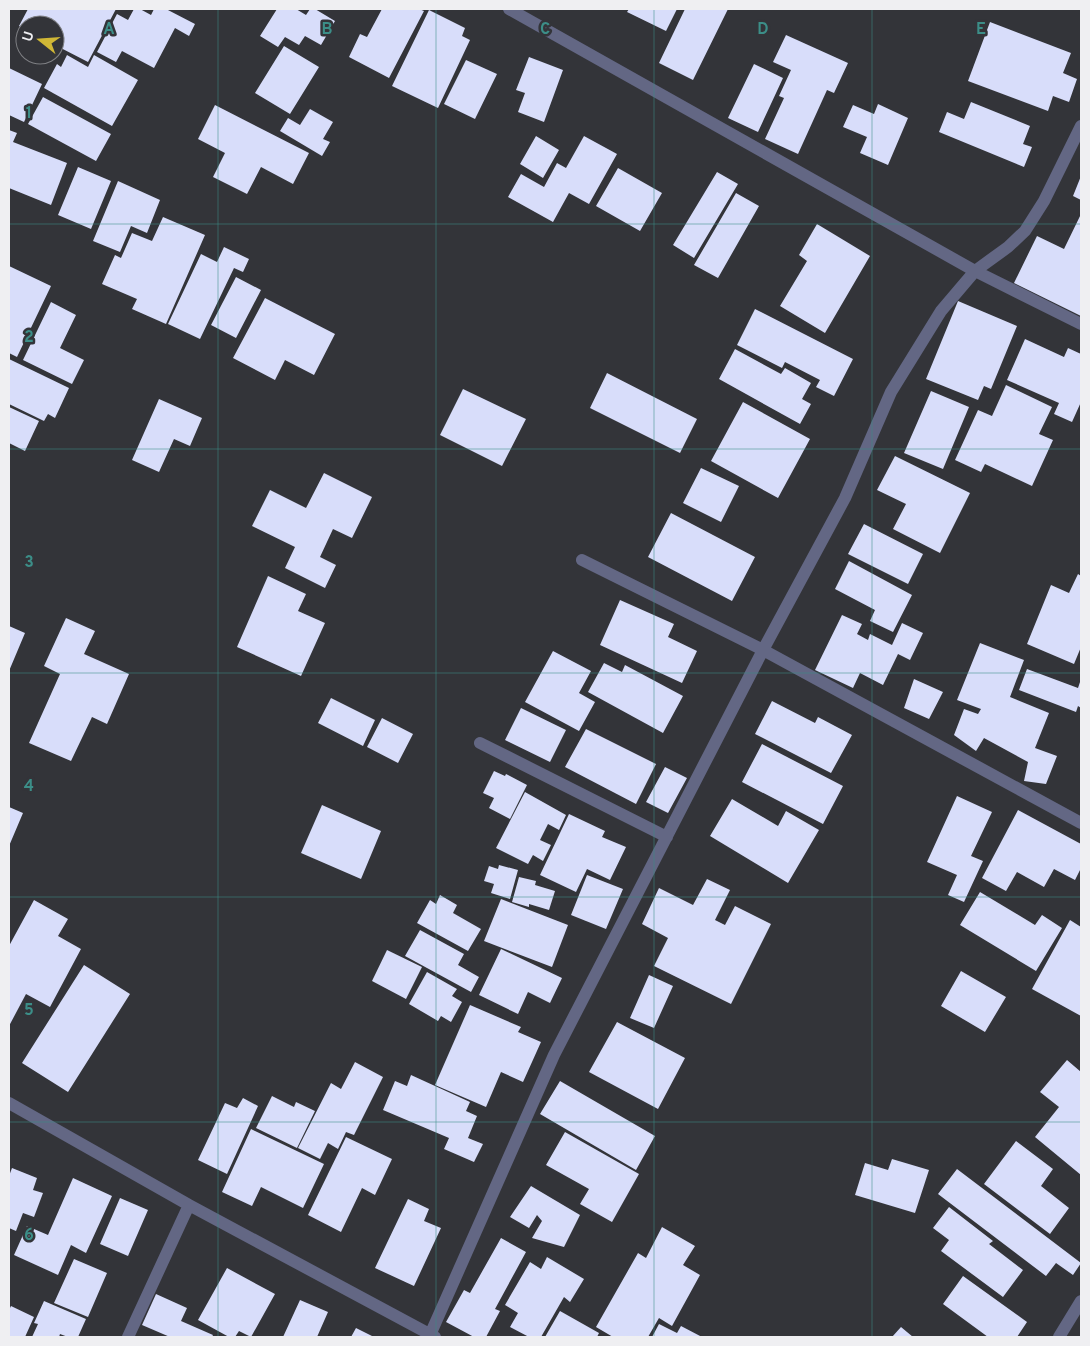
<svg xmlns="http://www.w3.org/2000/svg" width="1090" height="1346" viewBox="0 0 1090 1346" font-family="Overpass,sans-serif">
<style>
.building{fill:#d8ddfa}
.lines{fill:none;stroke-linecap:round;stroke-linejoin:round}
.minor{stroke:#636784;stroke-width:12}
.grid{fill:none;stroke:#3c8e88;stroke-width:1;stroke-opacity:0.55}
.grid-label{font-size:16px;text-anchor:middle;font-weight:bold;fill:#3c8e88;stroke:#333439;stroke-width:5;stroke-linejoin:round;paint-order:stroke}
</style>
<rect width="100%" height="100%" fill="#333439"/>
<!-- building -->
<path class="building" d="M28,9H116L88,62L55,45V25H25V29L19,26Z
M134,9H140L151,15L154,9H166L195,24L189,36L175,28L154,68L122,51L116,62L97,52L117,14L128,20Z
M277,9H296L306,15L310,9H315L335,21L321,45L305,36L299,45L285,37L278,47L260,36Z
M382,9H419L424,11L389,78L349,57L360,34L367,37Z
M629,9H677L666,31L627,12Z
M685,9H728L693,80L659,63Z
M429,10L465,28L462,36L470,40L438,108L392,86Z
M990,22L1071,53L1063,73L1077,79L1069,102L1053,96L1048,111L968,81Z
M786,35L848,63L834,93L827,90L798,154L765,139L784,98L779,96L791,70L773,62Z
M284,46L319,67L290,114L255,93Z
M67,55L88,67L94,55L138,80L112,126L44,88L57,64L61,67Z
M529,57L563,70L544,122L518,112L525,93L516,90Z
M466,60L497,74L475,119L444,104Z
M754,64L783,78L758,132L728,118Z
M9,68L42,84L24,122L9,115Z
M43,97L111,134L96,161L28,124Z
M971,102L1030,126L1023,144L1032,147L1024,167L939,132L947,112L964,119Z
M878,104L908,118L888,165L860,153L867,137L843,127L853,105L874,114Z
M215,105L309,153L293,184L261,167L247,194L213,177L225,153L198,139Z
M310,109L333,122L323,139L330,142L322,156L280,131L288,118L300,125Z
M9,130L17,133L13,142L67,163L51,205L9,188Z
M536,136L559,150L543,178L520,164Z
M584,136L617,154L589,204L569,193L553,222L508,197L521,174L544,187L557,163L566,168Z
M78,167L111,181L91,229L58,215Z
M618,168L662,193L640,231L596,206Z
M717,172L738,184L694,258L673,245Z
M1081,176V200L1073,196Z
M118,181L160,200L147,233L131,226L120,252L93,241Z
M736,193L759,206L718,278L694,265Z
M1081,214V316L1014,283L1037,236L1064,249Z
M163,217L205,235L166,324L132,309L137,299L102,284L115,255L121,258L132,233L152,241Z
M817,224L870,256L825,333L780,306L807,261L799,255Z
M224,247L249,259L243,272L234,268L200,339L168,324L201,254L217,262Z
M9,266L51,286L17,357L9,353Z
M236,277L261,290L236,338L211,325Z
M265,298L335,334L314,375L285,360L275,380L233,358Z
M958,301L1017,326L991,389L984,386L978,400L926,379Z
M51,302L76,315L60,348L84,360L72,384L23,360Z
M755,309L853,359L834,396L816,387L820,380L785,362L782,368L737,345Z
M1025,339L1064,357L1068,348L1081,354V402L1072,422L1054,414L1059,403L1007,380Z
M735,349L781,374L785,368L811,383L802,399L811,404L800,424L719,379Z
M9,359L69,388L55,418L48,414L44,421L9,404L10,396L9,395Z
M607,373L697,419L680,453L590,408Z
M1006,385L1052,407L1039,434L1053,440L1032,486L985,464L981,472L955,460L978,410L992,416Z
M463,389L526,419L502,466L440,435Z
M931,391L969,407L943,469L904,453Z
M159,399L202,418L190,446L174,439L159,472L132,460Z
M743,402L810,439L778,498L711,461Z
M9,407L39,421L25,451L9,443Z
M895,456L970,493L940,553L893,529L906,504L877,490Z
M701,468L739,486L721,522L683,503Z
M324,473L372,497L352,538L333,529L320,557L336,565L325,588L285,568L295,547L252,526L270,490L306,508Z
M671,513L755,557L732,601L648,557Z
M864,524L923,554L908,584L848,554Z
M849,561L912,595L893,632L870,621L875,610L835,589Z
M1078,574L1081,576V647L1074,664L1027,644L1051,585L1069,593Z
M268,576L306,594L298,611L325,623L301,676L237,647Z
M620,600L674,624L668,637L697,651L682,683L600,645Z
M842,615L862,624L857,634L868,640L870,634L892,645L902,623L923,633L910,660L898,654L883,685L860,673L853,688L815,670Z
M66,618L95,631L84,654L129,674L107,724L92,717L71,761L29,743L60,674L44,666Z
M9,626L25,633L9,671Z
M980,643L1024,660L1010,697L1049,713L1035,748L1057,756L1046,784L1024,781L1028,762L984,738L976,751L954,735L964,709L978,714L981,709L957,700Z
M553,651L591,671L579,693L595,702L579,731L525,702Z
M604,663L622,672L625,665L683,696L663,733L588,692Z
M1027,669L1078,688L1081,679V708L1078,706L1076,712L1019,690Z
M914,679L943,692L929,719L904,708Z
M331,698L375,720L363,746L318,723Z
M772,701L815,723L818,717L852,735L831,773L755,734Z
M521,708L566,730L550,762L505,740Z
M382,718L413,734L398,763L367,747Z
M586,729L656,764L636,804L565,767Z
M762,744L843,786L823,824L742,782Z
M665,767L687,778L668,813L646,802Z
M494,771L505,776L506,774L527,785L510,819L489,808L494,798L483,793Z
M525,792L566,815L559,830L548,824L540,840L551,845L543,861L533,855L528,864L496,848Z
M957,796L992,812L971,856L983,861L964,902L948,895L957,875L927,862Z
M732,799L778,826L786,811L819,830L788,883L710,836Z
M322,805L381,831L361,879L301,853Z
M9,807L23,813L9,846Z
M1018,810L1081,844V868L1075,880L1054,869L1044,887L1017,872L1006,891L982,878Z
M569,814L605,831L602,837L626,847L610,880L587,869L576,892L540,875Z
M499,865L518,870L510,899L491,893L494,884L484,881L489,866L498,869Z
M587,875L623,889L606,929L571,915Z
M519,877L536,881L535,885L555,891L549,910L529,904V907L512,902Z
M707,879L730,890L715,920L725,925L735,906L771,924L731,1004L654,966L668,938L642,924L659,888L693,905Z
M980,892L1035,925L1042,915L1062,928L1036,971L960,925Z
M440,895L457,905L453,913L481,929L468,951L417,923L430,900L436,904Z
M501,899L568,925L552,967L484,941Z
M34,900L68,919L58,936L81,949L50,1007L26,994L9,1026V946Z
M1070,920L1081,927V1016L1032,989Z
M420,930L464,954L458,965L479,977L471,992L405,956Z
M501,949L562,978L550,1003L528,992L518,1014L479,995Z
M387,950L422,967L406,999L372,981Z
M84,965L130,994L68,1092L22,1063Z
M961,971L1006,997L985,1032L941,1006Z
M427,972L457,989L452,996L462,1002L451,1022L441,1016L438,1021L409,1004Z
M649,975L673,986L654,1028L630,1018Z
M470,1005L521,1027L518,1032L541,1042L523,1082L501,1072L486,1107L435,1085Z
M617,1022L685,1058L658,1109L589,1072Z
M1067,1060L1081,1072V1175L1035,1137L1059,1107L1040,1092Z
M355,1062L383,1077L354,1135L346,1132L338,1149L328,1143L320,1159L298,1148L331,1083L341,1089Z
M411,1075L470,1102L466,1111L477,1116L468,1138L483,1144L474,1162L444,1149L449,1138L383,1110L395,1081L407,1086Z
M560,1081L655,1136L636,1170L540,1114Z
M272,1096L294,1107L296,1102L315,1111L297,1148L256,1128Z
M243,1098L258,1106L227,1174L198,1160L225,1103L237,1108Z
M251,1129L324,1164L303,1208L261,1187L252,1206L222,1192Z
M565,1132L639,1174L612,1222L580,1204L589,1189L546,1165Z
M346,1137L392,1159L375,1195L362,1188L341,1232L308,1215Z
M1016,1141L1053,1169L1041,1186L1069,1208L1050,1234L984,1184Z
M892,1159L929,1170L915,1213L855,1195L865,1163L888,1170Z
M12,1168L37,1178L33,1190L43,1193L34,1217L23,1213L16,1231L9,1228V1176Z
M957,1169L1081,1263L1073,1275L1056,1263L1046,1276L938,1194Z
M73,1178L112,1196L86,1253L71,1245L58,1275L14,1255L27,1226L48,1235Z
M531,1186L580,1215L564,1247L532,1238L542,1221L537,1215L529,1228L510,1217Z
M120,1198L148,1210L128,1256L100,1244Z
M408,1199L429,1209L424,1221L441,1228L414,1286L375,1268Z
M949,1207L993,1241L989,1244L1023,1270L1003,1297L941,1251L949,1240L933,1228Z
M662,1227L695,1246L683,1265L700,1275L672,1326L659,1318L648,1337H613L596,1327L638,1253L646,1258Z
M501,1238L526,1252L495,1309L500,1311L486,1337H474L446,1322L464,1290L470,1293Z
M547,1257L584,1279L570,1302L564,1297L541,1337H529L510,1327L518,1313L505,1305L530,1262L541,1269Z
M74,1259L107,1273L88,1317L54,1303Z
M227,1268L275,1294L251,1337L239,1331L235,1337H229L198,1320Z
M963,1276L1027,1322L1017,1337H988L943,1304Z
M156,1294L187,1308L181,1321L213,1335L212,1337H170L142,1325Z
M300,1300L328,1312L317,1337H283Z
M44,1301L86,1319L78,1337H68L60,1334L59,1337H32L38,1324L34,1323Z
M11,1306L34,1317L25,1337H9V1310Z
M560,1311L599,1333L597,1337H545Z
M659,1324L677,1333L681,1326L702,1337H652Z
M901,1327L913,1337H892Z
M356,1328L374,1337H351Z"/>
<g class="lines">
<!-- minor -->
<path class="minor" d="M509,9L975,271L1081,324
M582,560L763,650L1081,823
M480,743L667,837
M9,1103L189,1205L435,1337
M430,1335L554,1055L763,650L845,498L891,392L941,311L975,271L1008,247L1025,231L1044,201L1081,126
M128,1337L189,1205
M1059,1337L1081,1301"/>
</g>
<!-- grid -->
<path class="grid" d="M218,9V1337M436,9V1337M654,9V1337M872,9V1337M9,224H1081M9,449H1081M9,673H1081M9,897H1081M9,1122H1081"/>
<g class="grid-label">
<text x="109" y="34">A</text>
<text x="327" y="34">B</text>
<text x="545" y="34">C</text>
<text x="763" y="34">D</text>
<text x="981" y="34">E</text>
<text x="29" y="118">1</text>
<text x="29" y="342">2</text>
<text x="29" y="567">3</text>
<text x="29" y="791">4</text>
<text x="29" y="1015">5</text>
<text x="29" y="1240">6</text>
</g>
<!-- border -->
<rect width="1090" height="1346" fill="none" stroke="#efeff2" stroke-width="20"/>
<!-- north arrow -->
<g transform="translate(40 40) rotate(287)"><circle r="24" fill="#333439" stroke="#7e7f83"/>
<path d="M0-4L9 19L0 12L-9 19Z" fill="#d0b736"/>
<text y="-8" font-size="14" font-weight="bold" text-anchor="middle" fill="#efeff2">U</text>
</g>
</svg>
